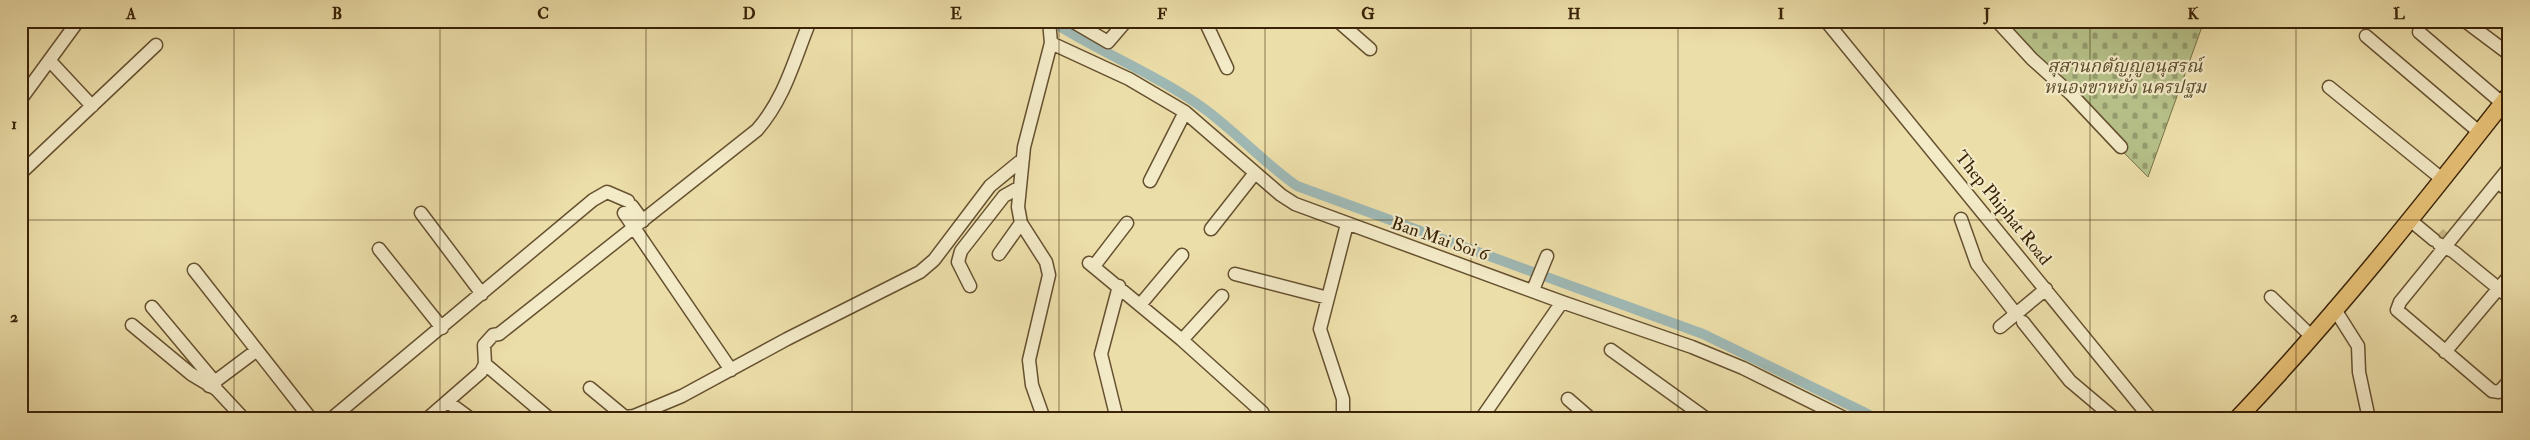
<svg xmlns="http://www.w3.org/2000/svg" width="2530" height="440" viewBox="0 0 2530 440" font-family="'IM FELL Double Pica','Noto Serif Thai',serif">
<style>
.cemetery{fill:url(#cemetery-stones);stroke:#787248}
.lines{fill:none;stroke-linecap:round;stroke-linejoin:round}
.canal{stroke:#9fb9b5;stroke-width:10}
.minor-tunnel{stroke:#c8b889;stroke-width:12;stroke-dasharray:12 6;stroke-linecap:butt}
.minor-casing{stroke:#665130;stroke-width:15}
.major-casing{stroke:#392207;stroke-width:19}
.minor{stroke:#f3eac7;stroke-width:12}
.major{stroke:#e6bf74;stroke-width:16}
.grid{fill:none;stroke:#392207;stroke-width:1;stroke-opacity:0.55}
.labels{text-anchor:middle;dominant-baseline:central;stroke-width:4.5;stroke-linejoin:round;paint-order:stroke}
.park-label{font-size:18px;font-style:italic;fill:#584a28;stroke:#f3eac7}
.street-label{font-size:18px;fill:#392207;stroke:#f3eac7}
.neatline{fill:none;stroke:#392207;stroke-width:2}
.grid-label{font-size:16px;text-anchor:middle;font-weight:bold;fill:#392207}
</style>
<defs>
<pattern id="cemetery-stones" width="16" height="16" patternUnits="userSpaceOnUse" patternTransform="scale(1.25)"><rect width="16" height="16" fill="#b6c189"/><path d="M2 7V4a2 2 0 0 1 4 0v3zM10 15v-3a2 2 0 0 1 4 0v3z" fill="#959c6e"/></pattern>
</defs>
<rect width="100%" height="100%" fill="#ecdea9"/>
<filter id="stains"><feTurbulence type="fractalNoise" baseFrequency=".004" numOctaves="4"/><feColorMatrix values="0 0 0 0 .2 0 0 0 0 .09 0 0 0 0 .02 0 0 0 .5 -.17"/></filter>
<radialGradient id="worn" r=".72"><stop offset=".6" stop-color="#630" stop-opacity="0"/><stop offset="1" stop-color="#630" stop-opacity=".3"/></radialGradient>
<!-- cemetery -->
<path class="cemetery" d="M1999,21H2204L2148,177L2027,55Z"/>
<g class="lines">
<!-- canal -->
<path class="canal" d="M1051,21C1101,53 1158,75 1206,110C1238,134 1264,163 1297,186L1703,334L1878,419"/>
<!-- minor-tunnel -->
<path class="minor-tunnel" d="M2439,233L2443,237"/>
<defs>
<path id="minor" d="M1072,21L1108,42L1126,21
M1205,21L1227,68
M1338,21L1370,49
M1826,21L2151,419
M1997,21L2032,59L2071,94L2121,147
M2465,21L2509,54
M2419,32L2502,103
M2366,36L2479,132
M1051,43L1129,79L1185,112L1281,195L1295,204L1562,302L1692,347L1743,368L1846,419
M50,61L92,106
M2329,87L2442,179
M21,99L78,21
M2509,168L2400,302L2397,310L2492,391L2499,392L2509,381
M21,173L156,45
M1150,181L1185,112
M2498,182L2509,191
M632,206L643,221
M421,213L482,294
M624,213L731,370
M1961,219L1977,264L2016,314
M2410,220L2434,240
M1211,229L1255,173
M2439,244L2454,252L2509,297
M379,249L442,328
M999,254L1021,223
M1089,263L1182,340L1262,412L1266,419
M1094,266L1127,223
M194,270L311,419
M1235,274L1328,298
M970,286L958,262L961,251L1004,196L1020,187
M1533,290L1547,256
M2271,297L2311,336
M1140,305L1182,255
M152,307L214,381L216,389L244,419
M2334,308L2358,346L2359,372L2369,419
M2023,322L2070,381L2115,419
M132,325L191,374L216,389
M2000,327L2046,289
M1182,340L1222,296
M1611,350L1707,419
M2445,352L2509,276
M485,364L550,419
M209,386L257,350
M590,388L625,417L634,416L682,396L787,339L920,272L934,260L990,186L1023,159
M1568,399L1591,419
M448,402L471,419
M331,419L593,200L607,192L628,201
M427,419L481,372L485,364L484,345L493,335L499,334L757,130C785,98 794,60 810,21
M1044,419L1032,385L1029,360L1049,275L1046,262L1021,223L1018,207L1024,147L1051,43L1049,21
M1117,419L1101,354L1119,286
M1343,419V399L1320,329L1347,224
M1481,419L1562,302"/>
<path id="major" d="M2237,419C2334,317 2422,206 2509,95"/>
</defs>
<!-- minor casing -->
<use href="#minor" class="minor-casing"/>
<!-- major casing -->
<use href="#major" class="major-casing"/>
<!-- minor -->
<use href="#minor" class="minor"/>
<!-- major -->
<use href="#major" class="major"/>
</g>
<!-- grid -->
<path class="grid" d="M234,21V419M440,21V419M646,21V419M852,21V419M1059,21V419M1265,21V419M1471,21V419M1678,21V419M1884,21V419M2090,21V419M2296,21V419M21,220H2509"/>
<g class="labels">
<!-- park labels -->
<g class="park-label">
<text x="2125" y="66">สุสานกตัญญูอนุสรณ์<tspan x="2125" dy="21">หนองขาหยั่ง นครปฐม</tspan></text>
</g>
<!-- street labels -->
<g class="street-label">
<text transform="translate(2003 208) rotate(51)">Thep Phiphat Road</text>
<text transform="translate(1440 239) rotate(19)">Ban Mai Soi 6</text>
</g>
</g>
<!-- margin -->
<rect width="2530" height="440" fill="none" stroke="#ecdea9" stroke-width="55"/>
<rect x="28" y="28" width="2474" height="384" class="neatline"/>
<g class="grid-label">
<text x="131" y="19">A</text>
<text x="337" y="19">B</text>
<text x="543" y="19">C</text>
<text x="749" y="19">D</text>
<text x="956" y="19">E</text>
<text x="1162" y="19">F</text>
<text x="1368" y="19">G</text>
<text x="1574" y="19">H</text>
<text x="1781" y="19">I</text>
<text x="1987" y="19">J</text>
<text x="2193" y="19">K</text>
<text x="2399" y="19">L</text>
<text x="14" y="129">1</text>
<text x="14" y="322">2</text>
</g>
<rect width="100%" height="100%" filter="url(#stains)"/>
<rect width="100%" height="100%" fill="url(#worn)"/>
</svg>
